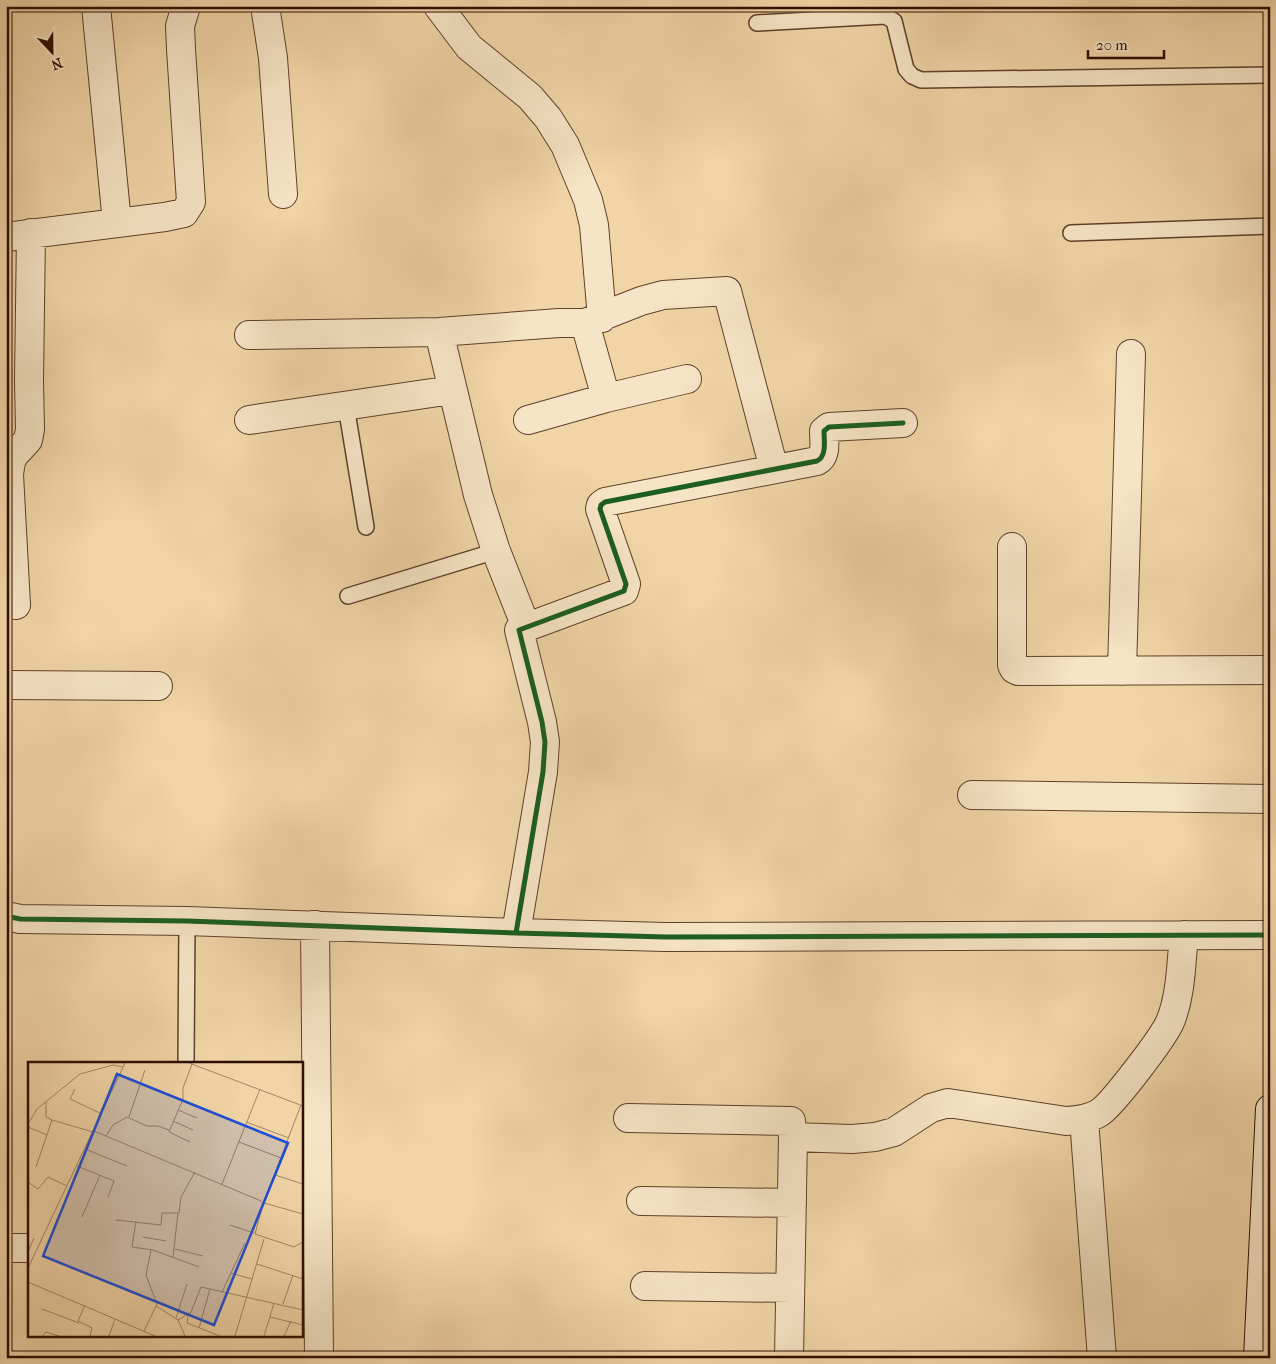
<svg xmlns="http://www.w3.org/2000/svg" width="1276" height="1364" viewBox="0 0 1276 1364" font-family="'IM FELL French Canon',serif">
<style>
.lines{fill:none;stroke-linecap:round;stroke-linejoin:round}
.lane-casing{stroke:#5f402a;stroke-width:18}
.street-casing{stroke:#5f402a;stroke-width:30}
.secondary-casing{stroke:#2e0e01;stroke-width:30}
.lane{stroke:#f6e4c6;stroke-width:15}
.street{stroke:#f6e4c6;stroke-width:28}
.secondary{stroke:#f6e4c6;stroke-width:28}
.cycleway-casing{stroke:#f6e4c6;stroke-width:8}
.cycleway{stroke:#1b5e20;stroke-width:5}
.inset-road{fill:none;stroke:#a38565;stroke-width:1}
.view{fill:#1d4ed8;fill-opacity:0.15;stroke:#1d4ed8;stroke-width:2.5}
.inset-edge{fill:none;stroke:#2e0e01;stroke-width:2.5}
</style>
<rect width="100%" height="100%" fill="#f1d5a7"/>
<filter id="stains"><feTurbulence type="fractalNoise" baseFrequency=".004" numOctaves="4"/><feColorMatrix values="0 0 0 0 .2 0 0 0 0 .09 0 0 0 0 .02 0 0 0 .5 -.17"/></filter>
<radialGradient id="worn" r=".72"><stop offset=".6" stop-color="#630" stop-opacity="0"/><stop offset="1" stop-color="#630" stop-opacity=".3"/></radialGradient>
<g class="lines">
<defs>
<path id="lane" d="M757,23L885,16L894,21L906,69L912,76L921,80L1270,75
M1071,233L1270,226
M346,406L366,527
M348,596L496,551
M186,1063L187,921"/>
<path id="street" d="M96,6L117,223
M265,6L273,58L283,194
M438,6L469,47L530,97L548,118L565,145L588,200L594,225L602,318
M6,237L165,217L184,213L191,202L181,49L180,26L186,6
M585,323L606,398
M439,332L478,495L496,551L526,627
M249,335L439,332L559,323H585L641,301L663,295L727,291L774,469
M249,420L452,390
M528,420L606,398L687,379
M1012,547V665L1014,669L1018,671L1270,670
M16,605L9,474L11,461L15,454L28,440L30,429L29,381L31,233
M1122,671L1131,354
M6,685L158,686
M972,795L1270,799
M6,916L20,919L187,921L516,933L666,937L1270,935
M315,925L319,1358
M516,933L543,772L545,742L542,722L519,630L624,591L626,584L600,509L601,505L605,502L817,461C827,456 824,441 824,431L829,427L903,423
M628,1118L791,1121L793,1137L789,1358
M1084,1119L1102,1358
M793,1137L852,1139L875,1137L894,1132L931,1108L948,1103L1066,1121C1078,1120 1089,1119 1099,1113C1112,1105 1163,1038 1170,1022C1181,996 1181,964 1184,935
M641,1201L792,1203
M6,1248H29
M645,1286L790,1288"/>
<path id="secondary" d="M1258,1358L1270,1109"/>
</defs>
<!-- lane casing -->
<use href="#lane" class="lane-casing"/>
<!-- street casing -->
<use href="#street" class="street-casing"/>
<!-- secondary casing -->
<use href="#secondary" class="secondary-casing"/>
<!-- lane -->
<use href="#lane" class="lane"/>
<!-- street -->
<use href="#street" class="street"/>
<!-- secondary -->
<use href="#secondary" class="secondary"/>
<defs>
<path id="cycleway" d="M6,916L20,919L187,921L516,933L666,937L1270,935
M516,933L543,772L545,742L542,722L519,630L624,591L626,584L600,509L601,505L605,502L817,461C827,456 824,441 824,431L829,427L903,423"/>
</defs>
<!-- cycleway casing -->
<use href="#cycleway" class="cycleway-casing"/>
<!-- cycleway -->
<use href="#cycleway" class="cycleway"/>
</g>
<!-- overview -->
<g transform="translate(28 1062)">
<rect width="275" height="275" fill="#f1d5a7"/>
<path class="inset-road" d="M161,1L275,44M47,27L42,37L74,52M18,40V55L24,58M150,48L169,56M101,55L117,8M145,59L165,68M218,60L261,76M0,62L9,47L52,12L85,3L95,5M0,65L19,73M66,69L233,139L235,142L227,172L266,185L275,180M78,74L85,63L99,55L119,64H130L141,68M162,80L141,70L155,37V26L164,2M211,80L253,96M57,87L99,104M49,104L86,119L80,135M8,105L24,58L65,70M247,113L275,122M0,120L10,127L20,115L39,124M194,122L232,27M236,141L275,152M235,142L273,43M54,155L72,113M88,158L133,163L134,151H151L153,135L167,110M108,159L104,185L125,188L171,205M202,163L226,171M115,175L138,179M147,187L175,194M0,190L6,176M145,195L150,151M229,202L275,217M0,206L97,1M203,211L224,217M0,220L127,274M194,230L217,181M255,242L265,213M57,243L50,259L64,266L62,274M128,244L150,258L157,274M14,247L51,261M160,254L159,261L192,274M242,255L275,263M148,256L159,222M150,258L163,250L173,225L275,248M171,266L182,227M116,269L129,242L118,213L123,188M15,274L18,270L31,274M81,274L87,257M207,274L236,177M236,274L246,241M256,274L263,259"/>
<path class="view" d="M89,12L260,81L186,263L15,194Z"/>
<rect width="275" height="275" class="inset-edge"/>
</g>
<!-- margin -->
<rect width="1276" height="1364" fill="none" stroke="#f1d5a7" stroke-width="25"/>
<rect x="8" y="8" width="1261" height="1349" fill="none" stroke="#2e0e01" stroke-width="2.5"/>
<rect x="12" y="12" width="1251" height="1339" fill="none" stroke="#2e0e01"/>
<!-- north arrow -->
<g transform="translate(52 52) rotate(158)" stroke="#f6e4c6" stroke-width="4" paint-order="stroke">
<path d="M0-4L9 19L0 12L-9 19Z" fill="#2e0e01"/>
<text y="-8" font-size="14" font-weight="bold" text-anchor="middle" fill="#2e0e01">N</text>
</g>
<!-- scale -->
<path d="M1088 50v8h76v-8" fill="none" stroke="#2e0e01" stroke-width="2.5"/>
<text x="1096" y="50" font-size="15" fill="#2e0e01" stroke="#f6e4c6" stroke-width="4" paint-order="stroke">20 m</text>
<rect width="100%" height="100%" filter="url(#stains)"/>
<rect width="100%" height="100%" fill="url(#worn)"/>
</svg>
